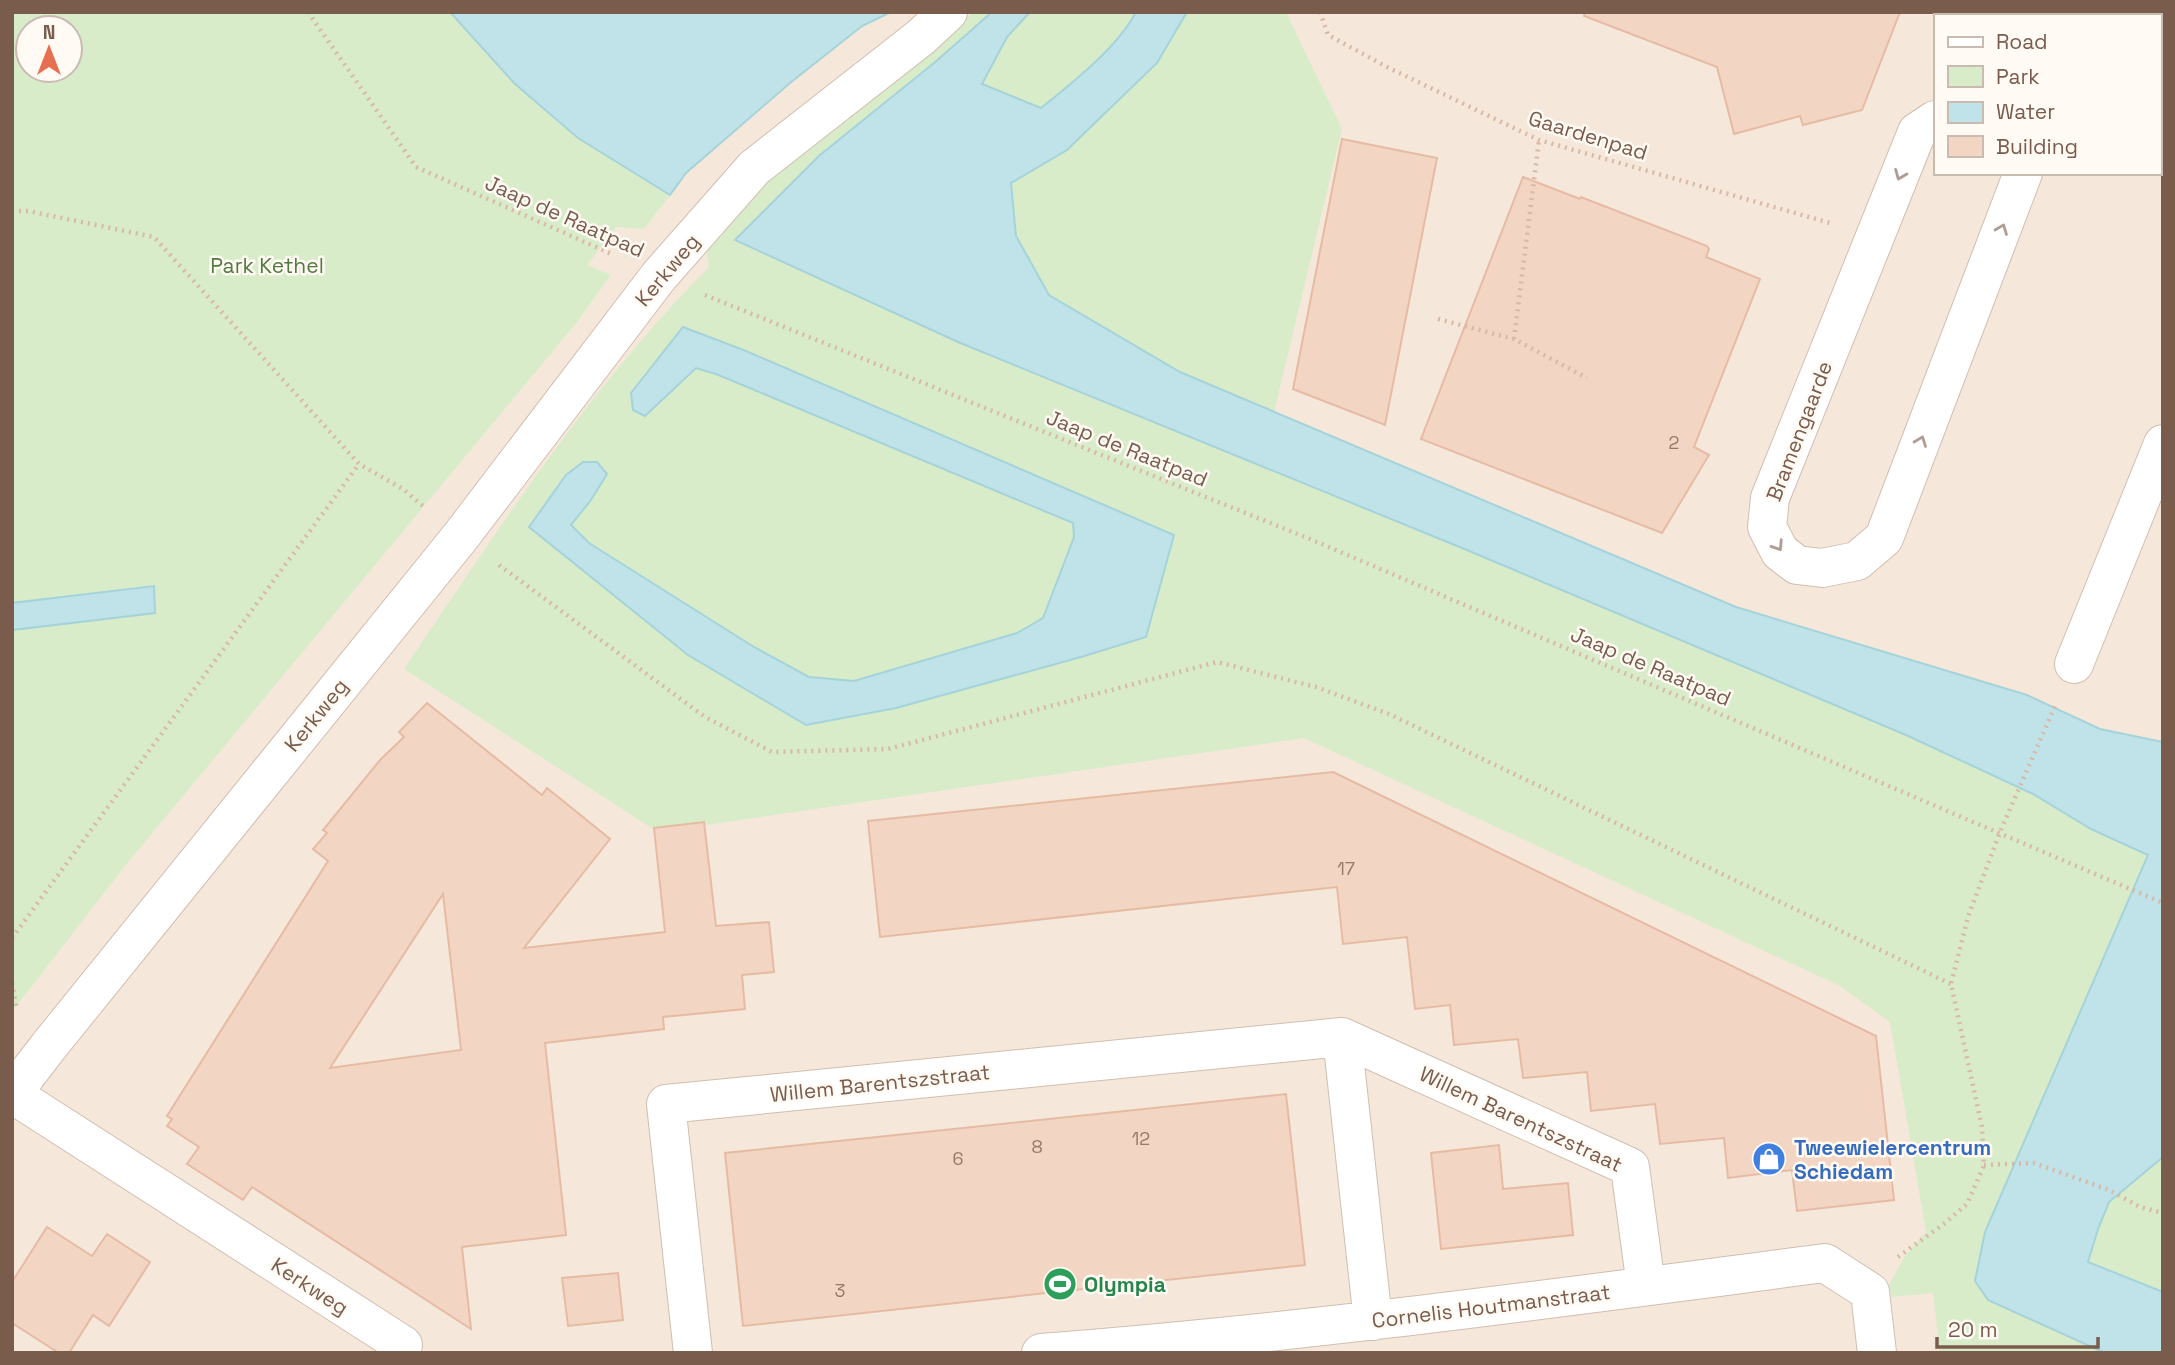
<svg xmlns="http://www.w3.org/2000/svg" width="2175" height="1365" viewBox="0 0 2175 1365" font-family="'Space Grotesk',sans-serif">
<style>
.residential{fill:#f5e8da;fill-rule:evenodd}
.green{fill:#d8ecc9;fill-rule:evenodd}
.water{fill:#bfe3e8;stroke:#a5d3da;stroke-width:2}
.building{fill:#f3d5c3;stroke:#e6bba3;stroke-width:2;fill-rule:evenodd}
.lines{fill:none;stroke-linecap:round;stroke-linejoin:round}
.minor-casing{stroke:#d1beb0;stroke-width:40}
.path{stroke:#d9b8a5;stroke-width:4.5;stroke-dasharray:2 5;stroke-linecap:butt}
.minor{stroke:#fff;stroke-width:38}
.oneway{stroke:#af9d94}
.labels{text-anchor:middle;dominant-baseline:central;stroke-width:5;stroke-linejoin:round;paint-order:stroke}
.number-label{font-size:18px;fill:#987a6a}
.street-label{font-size:21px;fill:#7a5c4d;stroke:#fffaf3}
.park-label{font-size:21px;fill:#537a41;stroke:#fffaf3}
.shop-label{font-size:21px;font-weight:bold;fill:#366cbe;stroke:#fffaf3;text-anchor:start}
.leisure-label{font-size:21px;font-weight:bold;fill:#27864d;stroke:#fffaf3;text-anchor:start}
</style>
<rect width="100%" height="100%" fill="#fdf6ec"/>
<!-- residential -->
<path class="residential" d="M12,12H2163V1353H12ZM1935,16H2159V173H1935ZM28,28H70V70H28Z"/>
<!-- green -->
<path class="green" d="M12,12H450L513,83L578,138L670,195L644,229L616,227L587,265L611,275L577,322L124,867L12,1012ZM28,28H70V70H28Z
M973,12H992L934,63L820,155L736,240L1906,735L2033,794L2091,829L2149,856L1985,1232L1975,1281L1988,1300L2105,1353H1940L1933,1293L1892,1297L1889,1285L1905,1256L1926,1232L1890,1022L1840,986L1304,738L658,832L404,669C498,530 590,386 709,267L705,241L760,185L927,53ZM683,327L746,351L1174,536L1146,637L1081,657L896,708L806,725L529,527L591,500L571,525L589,543L754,647L809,677L854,681L1017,633L1043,618L1074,537L1073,524L716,374L696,368L646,416Z
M1030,12H1136C1117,48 1072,82 1041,108L981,84L1007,36Z
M1187,12H1286L1342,129L1274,412L1180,372L1049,295L1016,236L1011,183L1067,150L1157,63Z
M2163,1157V1292L2088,1262L2098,1229L2109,1202Z"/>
<!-- water -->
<path class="water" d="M450,12H891L862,26L790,83L686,173L670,195L578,138L514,83Z
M992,12H1030L1007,37L982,84L1041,108C1071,84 1118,47 1136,12H1187L1157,63L1067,150L1011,183L1016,236L1049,295L1180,372L1736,607L2027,695L2100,729L2163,742V1157L2109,1202L2098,1229L2088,1262L2163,1292V1353H2105L1988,1300L1975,1281L1985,1232L2148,855L2091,829L2033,794L1906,735L1462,548L958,342L735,240L820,155L934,63Z
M683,327L746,351L1174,535L1146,637L1081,657L896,708L806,725L688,655L529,527L566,475L583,462H597L607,474L591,500L571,525L589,543L754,647L809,677L854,681L1017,633L1043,618L1074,537L1073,523L716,374L696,368L645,416L633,410L631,393Z
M154,586L155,613L12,630V603Z"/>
<!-- building -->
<path class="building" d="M1585,12H1900L1862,110L1803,125L1800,116L1734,134L1717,67L1584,16Z
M1342,139L1437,158L1385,425L1293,389Z
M1523,177L1580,199L1581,197L1707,246L1709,249L1706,257L1760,279L1694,447L1709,455L1662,533L1421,439Z
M427,703L542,795L547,788L610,839L524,948L665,932L654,828L704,822L716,926L769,922L774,972L742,975L745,1009L663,1017L664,1029L545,1043L566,1235L462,1247L471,1329L252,1187L243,1200L187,1164L199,1147L167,1126L172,1119L167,1116L328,861L313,849L327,833L323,830L380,760L404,737L399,732ZM443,894L461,1050L330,1068Z
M1333,772L1876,1036L1894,1200L1797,1211L1792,1170L1728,1178L1724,1138L1660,1144L1655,1104L1591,1111L1587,1072L1523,1078L1518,1039L1454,1045L1450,1005L1415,1009L1407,937L1343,944L1337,887L880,937L868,821Z
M1286,1094L1305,1265L743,1326L725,1153Z
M1499,1145L1503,1189L1568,1183L1573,1235L1441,1249L1431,1153Z
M47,1227L92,1256L107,1234L150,1262L109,1326L93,1315L69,1353H59L12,1323V1282Z
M618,1273L623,1320L568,1326L562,1278Z"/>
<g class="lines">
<defs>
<path id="minor" d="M2110,12L2113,16
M2159,88L2163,93
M1935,120L1917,132L1770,498L1767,527L1780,552L1797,565L1822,568L1857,561L1884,538L2023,173
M2074,664L2163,444
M1342,1037L1630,1167L1646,1286
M12,1094L48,1047L461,536L659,276L754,168L921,37L948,12
M12,1094L403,1345
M693,1353L666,1104L1342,1037L1373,1321
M1041,1353C1303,1333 1564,1297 1825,1263L1870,1292L1877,1353"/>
</defs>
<!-- minor casing -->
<use href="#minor" class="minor-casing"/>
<!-- path -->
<path class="path" d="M308,12L416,167L614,255
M1320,12L1328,35L1389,68L1539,140L1830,223
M2004,12L2006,16
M12,211H28L154,237L359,464L403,489L423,506
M705,295L1310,539L2163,903
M1438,319L1514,339L1587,378
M1514,339L1539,140
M499,565L705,717L772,752L888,749L1217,662L1316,687L1389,714L1951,984
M12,938L359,464
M12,983L17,1010
M1984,1165L2034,1163L2109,1190L2140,1207L2163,1213
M1898,1257L1945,1223L1967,1204L1984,1165L1982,1127L1951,984L1968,917L2000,832L2055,706"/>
<!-- minor -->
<use href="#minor" class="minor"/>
</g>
<!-- one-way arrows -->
<defs><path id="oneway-chevron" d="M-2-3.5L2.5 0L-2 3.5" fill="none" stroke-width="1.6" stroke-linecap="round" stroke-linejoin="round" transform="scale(1.75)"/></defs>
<g class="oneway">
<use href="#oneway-chevron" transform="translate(1900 175) rotate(112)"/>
<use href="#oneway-chevron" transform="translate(2002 229) rotate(-69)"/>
<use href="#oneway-chevron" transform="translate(1921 441) rotate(-69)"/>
<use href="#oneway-chevron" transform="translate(1778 546) rotate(57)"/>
</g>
<!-- icons -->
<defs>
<symbol id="shop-disc" viewBox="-11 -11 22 22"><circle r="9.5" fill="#3f7fe0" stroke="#fffaf3"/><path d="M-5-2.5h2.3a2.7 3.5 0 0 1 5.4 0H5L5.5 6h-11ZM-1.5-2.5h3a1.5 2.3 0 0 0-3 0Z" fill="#fff"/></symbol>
<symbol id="stadium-disc" viewBox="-11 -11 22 22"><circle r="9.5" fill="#2e9e5b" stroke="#fffaf3"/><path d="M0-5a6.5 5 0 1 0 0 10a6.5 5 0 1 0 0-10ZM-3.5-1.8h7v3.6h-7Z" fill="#fff"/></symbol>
</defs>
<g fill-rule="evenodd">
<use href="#shop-disc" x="1750" y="1140" width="38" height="38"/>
<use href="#stadium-disc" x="1041" y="1265" width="38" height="38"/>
</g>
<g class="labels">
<!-- number labels -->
<g class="number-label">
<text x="1674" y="442">2</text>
<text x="1346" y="868">17</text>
<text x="1141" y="1138">12</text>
<text x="1037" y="1146">8</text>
<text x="958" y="1158">6</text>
<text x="840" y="1290">3</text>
</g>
<!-- street labels -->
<g class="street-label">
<text transform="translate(1588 135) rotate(17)">Gaardenpad</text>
<text transform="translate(565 216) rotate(24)">Jaap de Raatpad</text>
<text transform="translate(667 270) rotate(-50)">Kerkweg</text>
<text transform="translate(1799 431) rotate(-69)">Bramengaarde</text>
<text transform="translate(1127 448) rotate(22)">Jaap de Raatpad</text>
<text transform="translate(1651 666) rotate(23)">Jaap de Raatpad</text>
<text transform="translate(316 715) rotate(-51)">Kerkweg</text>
<text transform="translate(880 1083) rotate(-6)">Willem Barentszstraat</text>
<text transform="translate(1521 1119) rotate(25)">Willem Barentszstraat</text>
<text transform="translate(310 1286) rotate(33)">Kerkweg</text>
<text transform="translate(1491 1306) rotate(-7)">Cornelis Houtmanstraat</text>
</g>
<!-- park labels -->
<g class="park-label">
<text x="267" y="265">Park Kethel</text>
</g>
<!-- shop labels -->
<g class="shop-label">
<text x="1794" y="1147">Tweewielercentrum<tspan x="1794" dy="24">Schiedam</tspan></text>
</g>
<!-- leisure labels -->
<g class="leisure-label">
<text x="1084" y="1284">Olympia</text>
</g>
</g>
<!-- border -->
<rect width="2175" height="1365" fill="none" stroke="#7a5c4d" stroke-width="28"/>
<!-- legend -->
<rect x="1934" y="14" width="228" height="161" fill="#fffaf3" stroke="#cabbb1" stroke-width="2"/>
<rect x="1948" y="37" width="35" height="10" fill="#ffffff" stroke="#cabbb1" stroke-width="2"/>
<text x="1996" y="49" font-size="21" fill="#7a5c4d">Road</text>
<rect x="1948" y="66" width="35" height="21" fill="#d8ecc9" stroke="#cabbb1" stroke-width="2"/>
<text x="1996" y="84" font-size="21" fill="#7a5c4d">Park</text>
<rect x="1948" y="102" width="35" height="21" fill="#bfe3e8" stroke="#cabbb1" stroke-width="2"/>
<text x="1996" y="119" font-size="21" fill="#7a5c4d">Water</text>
<rect x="1948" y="136" width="35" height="21" fill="#f3d5c3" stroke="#cabbb1" stroke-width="2"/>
<text x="1996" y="154" font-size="21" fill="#7a5c4d">Building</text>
<!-- north arrow -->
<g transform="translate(49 49)"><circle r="33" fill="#fffaf3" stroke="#cabbb1" stroke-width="2"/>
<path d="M0-5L12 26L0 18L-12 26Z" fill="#e76f51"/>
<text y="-10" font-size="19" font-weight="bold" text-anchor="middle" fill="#7a5c4d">N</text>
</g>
<!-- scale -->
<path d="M1937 1337v10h161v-10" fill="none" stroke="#7a5c4d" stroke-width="3.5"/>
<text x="1948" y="1337" font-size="21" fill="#7a5c4d" stroke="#fffaf3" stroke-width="5" paint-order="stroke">20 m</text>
</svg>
